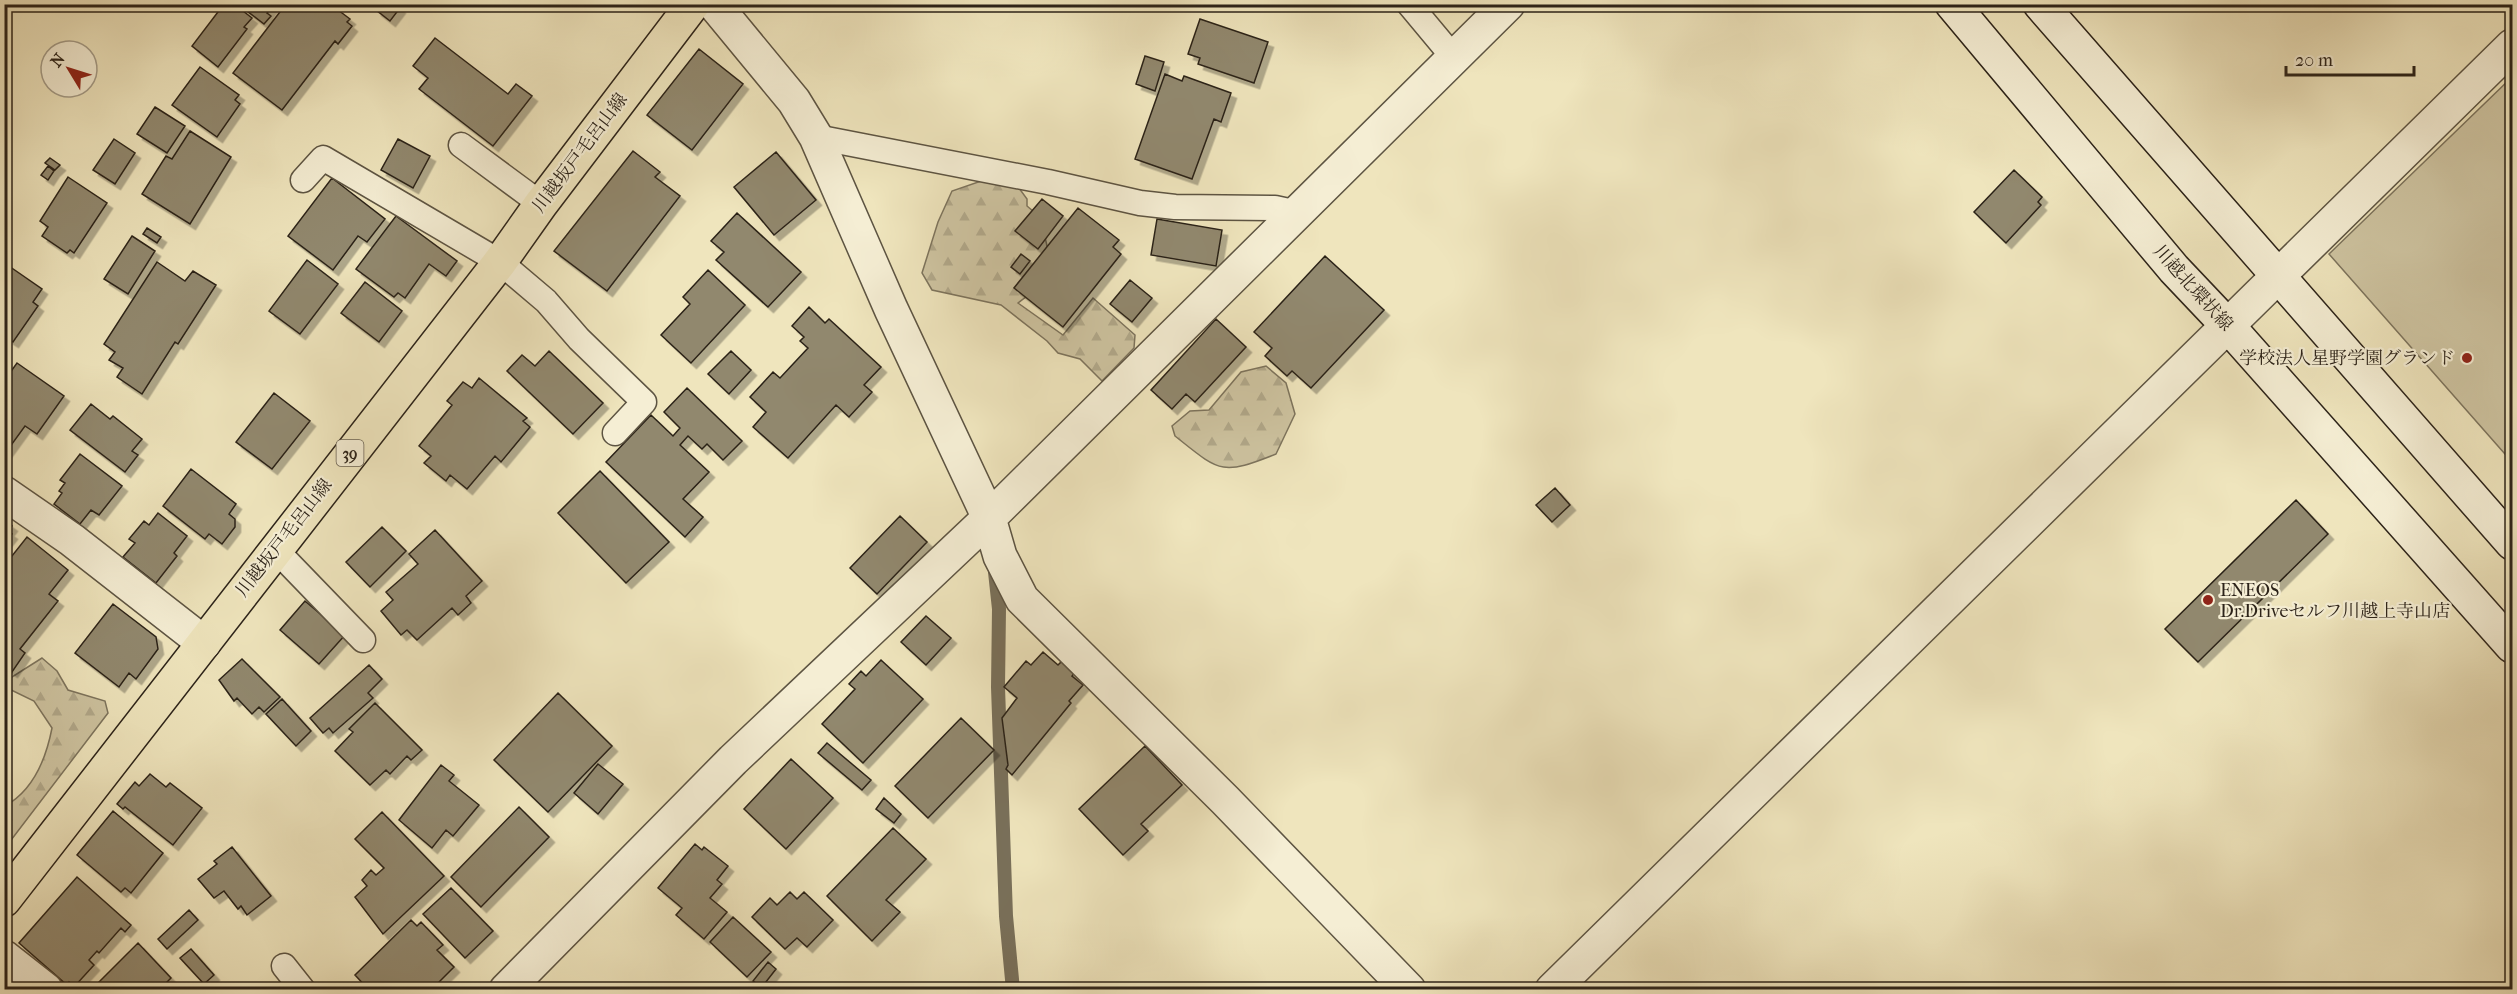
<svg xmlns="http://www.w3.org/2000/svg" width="2517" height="994" viewBox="0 0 2517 994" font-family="'IM FELL French Canon','Noto Serif JP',serif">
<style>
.forest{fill:url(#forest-firs);stroke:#7d745d;stroke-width:1.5}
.pitch{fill:#cec4a1;stroke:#7d745d;stroke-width:1.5}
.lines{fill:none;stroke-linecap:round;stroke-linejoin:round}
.stream{stroke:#79705a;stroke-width:14}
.building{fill:#91886e;stroke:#2c2319;stroke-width:1.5;filter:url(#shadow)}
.service-casing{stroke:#5d5442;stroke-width:27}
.minor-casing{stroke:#5d5442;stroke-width:36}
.secondary-casing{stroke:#2c2319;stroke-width:36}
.primary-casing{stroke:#2c2319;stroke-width:36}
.service{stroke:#f5eed4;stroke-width:24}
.minor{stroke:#f5eed4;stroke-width:33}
.secondary{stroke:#f5eed4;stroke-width:33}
.primary{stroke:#efe5bd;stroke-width:33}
.poi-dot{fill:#8f2418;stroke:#f5eed4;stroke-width:2}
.labels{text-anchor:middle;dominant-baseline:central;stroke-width:4.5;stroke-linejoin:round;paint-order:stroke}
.shield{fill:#f5eed4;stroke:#686051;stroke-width:1.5}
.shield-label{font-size:16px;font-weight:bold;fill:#2c2319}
.street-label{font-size:18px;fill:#2c2319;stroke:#f5eed4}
.poi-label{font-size:18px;fill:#2c2319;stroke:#f5eed4;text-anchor:end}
</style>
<defs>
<pattern id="forest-firs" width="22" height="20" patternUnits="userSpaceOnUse" patternTransform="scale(1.5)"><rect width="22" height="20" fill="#cec4a1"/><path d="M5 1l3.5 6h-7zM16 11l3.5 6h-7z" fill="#b1a88a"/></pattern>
<filter id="shadow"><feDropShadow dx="5.5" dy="5.5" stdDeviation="0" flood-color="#0004"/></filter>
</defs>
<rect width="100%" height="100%" fill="#efe5bd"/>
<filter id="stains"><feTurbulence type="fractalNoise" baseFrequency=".00333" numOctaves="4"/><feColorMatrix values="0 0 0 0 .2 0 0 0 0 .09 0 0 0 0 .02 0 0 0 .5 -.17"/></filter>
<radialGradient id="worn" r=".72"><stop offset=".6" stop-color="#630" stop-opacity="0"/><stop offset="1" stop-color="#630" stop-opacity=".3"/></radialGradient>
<!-- forest -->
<path class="forest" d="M984,180L1016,184L1027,199V206L1041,218C1043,237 1057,266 1044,282C1038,290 1026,296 1018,303L1063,335L1093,298L1135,335L1134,348L1102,381L1080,359L1058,353L1047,341L1001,305L932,290L922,273L938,222L952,191Z
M1266,366L1286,383L1295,414L1276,454C1221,476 1220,472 1175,436L1172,426L1190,411L1209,410L1241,372Z
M42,658L57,671L68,690L105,701L108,713L5,848V806C34,790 46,759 52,728L34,701L5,687V671L12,677Z"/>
<!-- pitch -->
<path class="pitch" d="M2512,77V462L2329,254Z"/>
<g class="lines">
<!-- stream -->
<path class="stream" d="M995,572L999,609L998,687L1006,916L1013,990"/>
</g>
<!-- building -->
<path class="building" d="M224,4H234L252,18L244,27L247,29L218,67L192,46Z
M246,4H274L267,13L271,16L264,24L243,8Z
M286,4H330L350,19L347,22L352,26L338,44L335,41L282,110L233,73Z
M380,4H395L400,8L390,21L376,10Z
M1200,19L1268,42L1254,83L1198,64L1200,58L1188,54Z
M435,38L508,94L516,84L532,96L493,146L419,89L428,78L413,66Z
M699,49L743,84L692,150L647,115Z
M1145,56L1164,62L1155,91L1136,84Z
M200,67L239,95L235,100L240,104L217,137L172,105Z
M1165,74L1182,81L1184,76L1231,93L1221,122L1214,119L1192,179L1135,159Z
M155,107L185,126L167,153L137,134Z
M190,131L231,157L190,224L142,194L166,156L172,159Z
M114,139L135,153L115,184L93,170Z
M398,139L430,156L413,188L381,170Z
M633,151L660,172L655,177L680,196L607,291L554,251Z
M776,152L816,200L774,235L734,187Z
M50,158L60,165L55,170L45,163Z
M48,166L54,171L48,180L41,175Z
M2014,170L2042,197L2038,202L2041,205L2006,243L1974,212Z
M68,177L107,203L74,253L70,250L67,253L42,236L48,227L40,221Z
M332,178L385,219L367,242L358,236L333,270L288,236Z
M1042,199L1063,216L1038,249L1015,231Z
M1078,208L1119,240L1113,247L1121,254L1063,327L1014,288Z
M737,213L801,272L768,307L716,260L724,252L711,241Z
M396,216L457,261L446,276L429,264L405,298L398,293L394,297L356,269Z
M1157,219L1222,230L1216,266L1151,255Z
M147,228L161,237L157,243L143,234Z
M132,236L155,251L128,294L104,279Z
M1021,254L1030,261L1020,274L1011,267Z
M1325,256L1384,310L1311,388L1292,371L1287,376L1265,356L1272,348L1254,332Z
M307,260L338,284L300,334L269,311Z
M157,262L185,281L193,271L216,285L178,344L175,342L142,394L117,377L123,368L109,360L115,352L104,344Z
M6,264L42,289L33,302L38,306L13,342L4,336Z
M708,270L745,305L691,363L661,335L690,304L683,297Z
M1130,280L1152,298L1132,322L1110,304Z
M365,282L402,311L379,342L341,313Z
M809,307L825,323L829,319L881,367L864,385L872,392L849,417L836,405L788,458L753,427L766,412L750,397L773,372L780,378L808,348L800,341L804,337L792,326Z
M1216,319L1246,347L1195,402L1186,394L1172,409L1151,390Z
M549,351L603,403L573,434L507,371L522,355L535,366Z
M731,351L751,370L729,394L708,374Z
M17,363L64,396L37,434L25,426L4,455V381Z
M479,378L527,418L523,421L530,427L501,462L495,456L467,489L450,475L446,481L424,463L431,456L419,446L452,405L447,401L463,382L472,388Z
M687,388L742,441L723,460L707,444L702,449L688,436L680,445L709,472L683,499L703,517L685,537L606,462L651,415L673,436L680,428L664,412Z
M274,393L310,421L272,469L236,442Z
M91,404L110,419L113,416L142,439L132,451L138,455L125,472L70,430Z
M80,454L122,486L99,515L91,510L80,524L54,504L62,493L59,491L65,483L60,480Z
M191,469L236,504L229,514L235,519V527L222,544L209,534L205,539L163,506Z
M600,471L669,542L626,583L558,513Z
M1555,488L1570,505L1552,522L1536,505Z
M2296,500L2328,534L2198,662L2165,629Z
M158,513L187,536L174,553L177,556L156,583L123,557L135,543L129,539L144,521L149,525Z
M900,516L927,542L877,594L850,568Z
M4,520L12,526L8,531L12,534L4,544Z
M382,527L406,551L370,587L346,562Z
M435,530L482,581L466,596L471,603L458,615L452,608L417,640L407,630L401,635L381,611L393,600L386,592L418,564L409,554Z
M27,537L68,570L49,594L58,601L20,649L25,653L12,672L4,666V566Z
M305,601L345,635L319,664L280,630Z
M113,604L156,637L158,649L136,679L129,673L119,687L75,653Z
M926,616L951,638L926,665L901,642Z
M1043,652L1058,665L1062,661L1075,672L1072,676L1083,685L1069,701L1071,703L1012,775L1006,769L1008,765L1002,718L1017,698L1004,687L1026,661L1031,665Z
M242,659L280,697L264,712L259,707L252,714L237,698L234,701L219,680Z
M881,660L923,699L863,763L822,724L855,689L849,684L861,671L866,676Z
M369,665L382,679L368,693L373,698L333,733L329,728L323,733L310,718Z
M558,693L612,746L548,812L494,760Z
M282,699L311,731L296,746L266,714Z
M375,703L422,750L411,760L407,756L390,774L386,770L370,785L335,751L353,732L349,729Z
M961,718L994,750L928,818L895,786Z
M827,743L871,780L862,790L818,753Z
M1145,746L1182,785L1141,824L1148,831L1123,855L1079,809Z
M791,759L833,798L786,849L744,809Z
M598,764L623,784L598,814L574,793Z
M441,765L454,775L449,781L479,805L453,836L446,830L432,848L399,820Z
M150,774L166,787L170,783L202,808L173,845L125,807L123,809L117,804L135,782L139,786Z
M884,798L901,814L894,823L876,809Z
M519,807L549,837L481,907L451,877Z
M113,811L163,853L131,893L125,888L121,892L77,855Z
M382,812L444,876L383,934L355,897L367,886L362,880L371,870L376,875L384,868L355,839Z
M893,828L926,859L886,900L900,912L872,941L827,896Z
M695,844L702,850L704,847L728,866L717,880L722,884L710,898L727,912L704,939L676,915L682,908L658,888Z
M232,847L271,896L247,915L241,906L238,909L224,891L214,898L198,879L217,864L214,861Z
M77,877L131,925L125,932L121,928L99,953L97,951L89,960L94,965L74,987L69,982L67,985L19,943Z
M451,888L493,931L465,958L423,914Z
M790,892L797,899L804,892L833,920L807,947L797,938L785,949L752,917L770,898L777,905Z
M189,910L198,920L167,949L158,939Z
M733,917L771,952L747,977L710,942Z
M411,920L417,926L421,922L443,945L437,950L454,967L431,990H369L355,975Z
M138,943L171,978L159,990H91Z
M191,949L214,975L204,984L180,958Z
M768,962L776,969L762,987L753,981Z"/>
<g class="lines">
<defs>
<path id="service" d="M1409,4L1454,58
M816,137L1048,182L1140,203L1175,207L1275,208L1298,213
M461,145L541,204
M303,180L323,158L500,262L546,301L579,339L644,402L615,433
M275,549L363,640
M284,966L303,990"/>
<path id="minor" d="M4,493L72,540L204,643
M4,957L46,990
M506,990L733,760L989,518L891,309L816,137L794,101L714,4
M1409,990L1225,800L1022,599L1000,556L989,518L1508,4
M1552,990L2512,46"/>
<path id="secondary" d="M1952,4L2174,269L2228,326L2512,646
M2040,4L2512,543"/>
<path id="primary" d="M4,900L500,262L541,204L693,4"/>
</defs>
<!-- service casing -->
<use href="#service" class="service-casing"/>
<!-- minor casing -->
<use href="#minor" class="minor-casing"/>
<!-- secondary casing -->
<use href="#secondary" class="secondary-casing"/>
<!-- primary casing -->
<use href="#primary" class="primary-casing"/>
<!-- service -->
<use href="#service" class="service"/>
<!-- minor -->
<use href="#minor" class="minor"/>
<!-- secondary -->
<use href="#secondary" class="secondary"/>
<!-- primary -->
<use href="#primary" class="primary"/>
</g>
<!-- markers -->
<g class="poi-dot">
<circle cx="2467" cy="358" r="6"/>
<circle cx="2208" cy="600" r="6"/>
</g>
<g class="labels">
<!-- shield labels -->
<rect class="shield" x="336.5" y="440" width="27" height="26" rx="4.5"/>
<g class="shield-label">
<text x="350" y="453">39</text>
</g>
<!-- street labels -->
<g class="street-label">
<text transform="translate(580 153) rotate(-53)">川越坂戸毛呂山線</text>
<text transform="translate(2193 288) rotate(48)">川越北環状線</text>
<text transform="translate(284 538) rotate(-52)">川越坂戸毛呂山線</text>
</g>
<!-- poi labels -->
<g class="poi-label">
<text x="2455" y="358">学校法人星野学園グランド</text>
<text x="2220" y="590" text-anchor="start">ENEOS<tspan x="2220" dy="21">Dr.Driveセルフ川越上寺山店</tspan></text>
</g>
</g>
<!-- margin -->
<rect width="2517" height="994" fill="none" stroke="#efe5bd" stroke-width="24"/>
<rect x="6" y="6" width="2505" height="982" fill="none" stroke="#2c2319" stroke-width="3"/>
<rect x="12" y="12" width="2493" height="970" fill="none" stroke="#2c2319" stroke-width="1.5"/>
<!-- north arrow -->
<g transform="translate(69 69) rotate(308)"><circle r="28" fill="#f5eed4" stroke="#a59d89" stroke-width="1.5"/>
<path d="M0-4.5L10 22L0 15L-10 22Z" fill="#8f2418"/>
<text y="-9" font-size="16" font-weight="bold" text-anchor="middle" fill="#2c2319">N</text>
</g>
<!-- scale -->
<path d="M2286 66v9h128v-9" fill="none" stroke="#2c2319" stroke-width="3"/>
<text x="2295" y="66" font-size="18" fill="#2c2319" stroke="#f5eed4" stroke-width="4.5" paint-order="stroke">20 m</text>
<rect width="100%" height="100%" filter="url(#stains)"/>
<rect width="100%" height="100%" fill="url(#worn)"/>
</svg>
